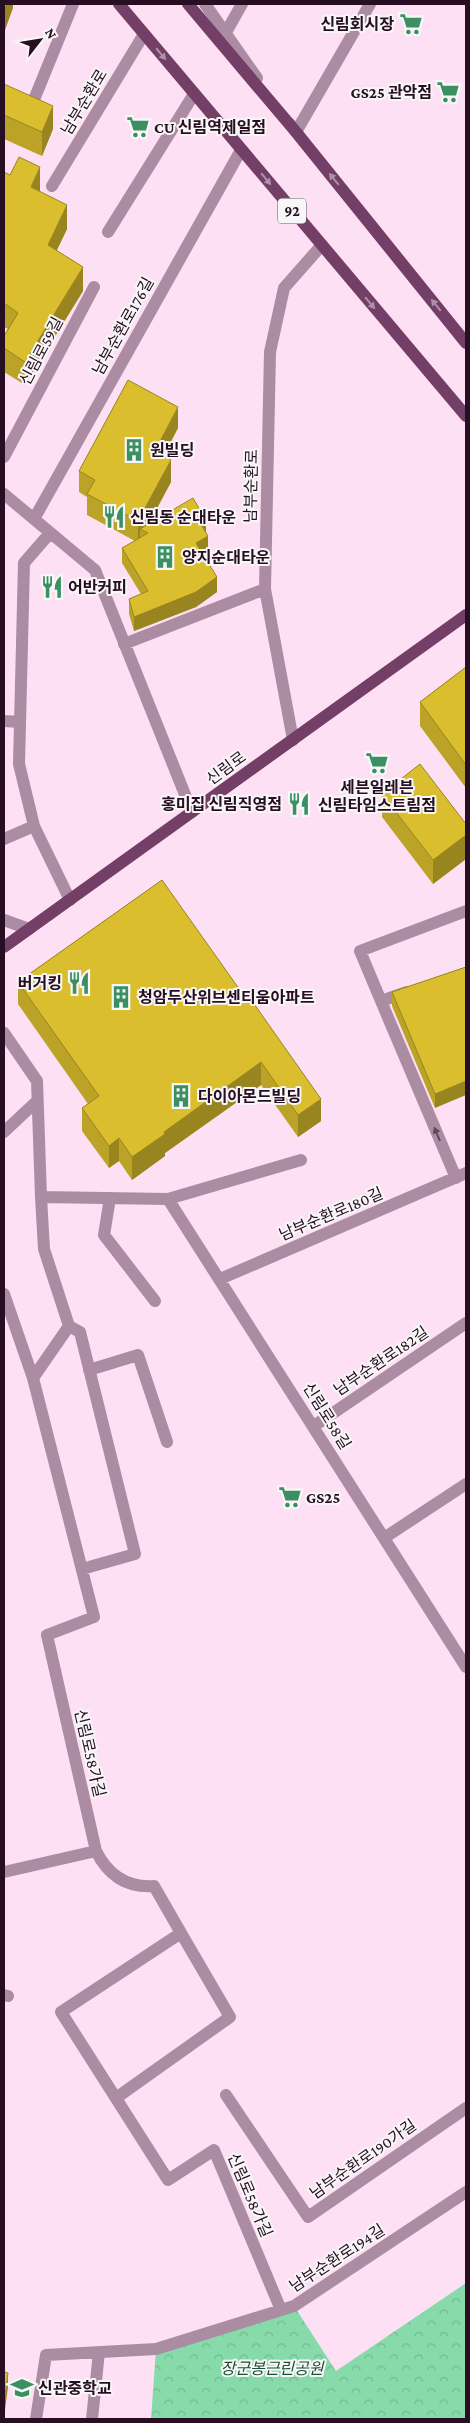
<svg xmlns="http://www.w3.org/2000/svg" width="470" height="2423" viewBox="0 0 470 2423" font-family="'Crimson Pro','Noto Sans KR',serif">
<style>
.forest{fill:url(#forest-crowns)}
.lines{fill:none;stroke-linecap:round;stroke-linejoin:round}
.minor{stroke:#ab8ca2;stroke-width:12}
.major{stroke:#733f66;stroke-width:12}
.wall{fill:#bba327}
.shaded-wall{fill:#998520}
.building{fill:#dabe2d;stroke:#998520}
.oneway{fill:#ae92a7}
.oneway2{fill:#63475c}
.labels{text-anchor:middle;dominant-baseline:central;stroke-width:4;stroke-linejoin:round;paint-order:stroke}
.shield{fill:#f7f7f7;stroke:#665462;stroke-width:1}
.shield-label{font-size:15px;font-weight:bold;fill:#280e22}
.poi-label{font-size:16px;font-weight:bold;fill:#280e22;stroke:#f7f7f7;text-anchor:start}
.street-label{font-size:16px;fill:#280e22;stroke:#f7f7f7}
.park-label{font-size:16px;font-style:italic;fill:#1b5034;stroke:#f7f7f7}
</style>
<defs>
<pattern id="forest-crowns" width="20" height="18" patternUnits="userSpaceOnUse" patternTransform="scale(1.25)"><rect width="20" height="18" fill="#87daa9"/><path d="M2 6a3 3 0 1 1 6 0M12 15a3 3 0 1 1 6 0" fill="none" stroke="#75ba91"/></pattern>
</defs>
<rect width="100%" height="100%" fill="#fee0f5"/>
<!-- forest -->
<path class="forest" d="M466,2283V2419H151L156,2349L294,2306L336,2371Z"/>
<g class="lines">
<!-- minor -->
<path class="minor" d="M205,4L257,78
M225,34L242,4
M4,94L31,107L73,4
M290,124L296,132L370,4
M52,186L144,34
M108,232L194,94
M4,457L94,287
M4,494L95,570L192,812
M34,519L241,150
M50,533L24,563L19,764L34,826L70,900
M124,644L265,589
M4,721L20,722
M293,740L265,589L270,352L284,288L321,246
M4,839L34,826
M4,920L29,929
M407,992L381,1001L456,1178
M381,1001L360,951L466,911
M4,1033L37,1081L41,1197L168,1199L466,1667
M4,1132L37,1101
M41,1197L44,1249L69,1326L33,1378L94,1617L47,1635L96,1851C108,1875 127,1888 154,1886L181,1933L61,2012L168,2180L214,2150L281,2310
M110,1198L104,1235L155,1301
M168,1199L301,1160
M220,1279L466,1173
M4,1294L33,1378
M69,1326L80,1332L135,1554L82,1569
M89,1370L138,1355L167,1442
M314,1426L466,1323
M384,1538L466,1484
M4,1872L96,1851
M4,1995L8,1996
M226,2095L308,2217L466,2108
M116,2098L230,2017L181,1933
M36,2419L46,2355L156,2349L294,2306L466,2192
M92,2419L99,2352"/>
<!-- major -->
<path class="major" d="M119,4L466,416
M188,4L296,132L466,343
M4,947L466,615"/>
</g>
<!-- wall -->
<path class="wall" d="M4,84L53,129L42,156L4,139Z
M4,172L40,191L67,229L57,250L83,291L25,385L4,372V336L8,329L4,327Z
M178,428L163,456L171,482L148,524L206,533L208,551L203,554L217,592L196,607L134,631L129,614V599L141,594L122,563V548L135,541L87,515V497L79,492V471Z
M466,667V788L420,726V702Z
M382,794L466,824V859L433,884L382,817Z
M162,880L321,1121L298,1137L261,1085L165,1153V1156L132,1180L119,1161L109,1168L82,1131V1108L88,1104L18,1004V982Z
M466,967L435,1108L392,1006V992Z"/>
<!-- shaded-wall -->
<path class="shaded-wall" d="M6,4H13V8L4,33V9Z
M53,106V129L42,156V132Z
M40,167V191L31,211V187Z
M67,205V229L48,268V245Z
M83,267V291L25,385V362Z
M178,407V428L155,472V451Z
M171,460V482L145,531L140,529V539L138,543V521Z
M206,520V534L200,523Z
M208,536V551L196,558V543Z
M217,577V592L196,607L134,631V617Z
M466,835V859L433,884V860Z
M261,1062V1085L165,1153V1156L132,1180V1157L164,1132Z
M466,1081V1095L435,1108V1094Z
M321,1099V1121L298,1137V1115Z
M119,1138V1161L109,1168V1146Z
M8,2373V2387L4,2418V2403Z"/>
<!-- building -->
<path class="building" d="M4,84L53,106L42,132L4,115Z
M19,157L40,167L31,187L67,205L48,245L83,267L25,362L4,348V336L18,313L4,303V172L10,175Z
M128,380L178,407L155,451L171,460L138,521L87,494L95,480L79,471Z
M193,498L206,520L200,523L208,536L196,543L217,577L196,592L134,617L129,599L148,591L122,548L148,533L140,529Z
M466,667V765L420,702Z
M420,764L466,824V835L433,860L382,794Z
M162,880L242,993L245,991L321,1099L298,1115L261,1062L164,1132L165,1134L132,1157L119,1138L109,1146L82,1108L99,1096L18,982Z
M466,967V1081L435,1094L392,992Z
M4,2372L8,2373L4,2403Z"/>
<!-- one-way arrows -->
<defs><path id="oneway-solid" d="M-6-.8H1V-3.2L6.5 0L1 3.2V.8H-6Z" transform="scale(1.25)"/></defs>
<g class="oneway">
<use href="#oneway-solid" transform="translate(161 54) rotate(50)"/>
<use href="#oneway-solid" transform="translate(266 179) rotate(50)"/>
<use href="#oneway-solid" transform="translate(334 179) rotate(-129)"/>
<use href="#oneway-solid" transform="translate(370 303) rotate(50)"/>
<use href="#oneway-solid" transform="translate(436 305) rotate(-129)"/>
</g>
<use class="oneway2" href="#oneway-solid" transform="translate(437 1134) rotate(-113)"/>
<!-- icons -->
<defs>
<symbol id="supermarket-bare" viewBox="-9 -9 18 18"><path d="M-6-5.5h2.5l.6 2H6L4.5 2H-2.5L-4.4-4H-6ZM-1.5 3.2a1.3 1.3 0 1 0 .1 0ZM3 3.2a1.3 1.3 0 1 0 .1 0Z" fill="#3b8f62" stroke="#f7f7f7" stroke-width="2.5" paint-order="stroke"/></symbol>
<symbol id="building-bare" viewBox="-9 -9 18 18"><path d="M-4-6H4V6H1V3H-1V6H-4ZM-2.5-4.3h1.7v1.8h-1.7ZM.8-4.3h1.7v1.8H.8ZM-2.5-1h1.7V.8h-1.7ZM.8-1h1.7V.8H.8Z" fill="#3b8f62" stroke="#f7f7f7" stroke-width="2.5" paint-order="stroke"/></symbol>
<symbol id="restaurant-bare" viewBox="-9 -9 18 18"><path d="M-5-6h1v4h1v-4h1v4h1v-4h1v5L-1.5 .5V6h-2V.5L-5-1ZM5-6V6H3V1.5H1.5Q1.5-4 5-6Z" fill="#3b8f62" stroke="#f7f7f7" stroke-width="2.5" paint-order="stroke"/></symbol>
<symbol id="school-bare" viewBox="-9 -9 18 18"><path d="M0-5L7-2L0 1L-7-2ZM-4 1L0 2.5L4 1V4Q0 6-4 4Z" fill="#3b8f62" stroke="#f7f7f7" stroke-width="2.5" paint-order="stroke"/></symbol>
</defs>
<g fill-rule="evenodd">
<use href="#supermarket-bare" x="395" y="8" width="32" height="32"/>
<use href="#supermarket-bare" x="432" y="76" width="32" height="32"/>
<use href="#supermarket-bare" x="122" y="111" width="32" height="32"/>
<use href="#building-bare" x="118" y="434" width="32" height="32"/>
<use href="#restaurant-bare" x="98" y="501" width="32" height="32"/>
<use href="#building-bare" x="149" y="541" width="32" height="32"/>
<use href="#restaurant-bare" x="36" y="571" width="32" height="32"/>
<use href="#supermarket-bare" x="361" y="747" width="32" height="32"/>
<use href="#restaurant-bare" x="283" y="788" width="32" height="32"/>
<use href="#restaurant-bare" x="63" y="967" width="32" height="32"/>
<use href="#building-bare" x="105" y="981" width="32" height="32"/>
<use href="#building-bare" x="165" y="1080" width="32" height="32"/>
<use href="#supermarket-bare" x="274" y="1481" width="32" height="32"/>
<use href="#school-bare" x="6" y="2372" width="32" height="32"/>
</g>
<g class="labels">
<!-- shield labels -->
<rect class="shield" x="278" y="198.5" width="28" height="25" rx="4"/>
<g class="shield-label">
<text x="292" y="211">92</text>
</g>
<!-- poi labels -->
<g class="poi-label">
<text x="394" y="24" text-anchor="end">신림회시장</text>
<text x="432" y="92" text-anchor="end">GS25 관악점</text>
<text x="154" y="127">CU 신림역제일점</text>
<text x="150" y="450">원빌딩</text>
<text x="130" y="517">신림동 순대타운</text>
<text x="182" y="557">양지순대타운</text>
<text x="68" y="587">어반커피</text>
<text x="377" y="787" text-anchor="middle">세븐일레븐<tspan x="377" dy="18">신림타임스트림점</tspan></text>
<text x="282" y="804" text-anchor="end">홍미집 신림직영점</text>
<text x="62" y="983" text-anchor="end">버거킹</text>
<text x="138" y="997">청암두산위브센티움아파트</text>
<text x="198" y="1096">다이아몬드빌딩</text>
<text x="306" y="1497">GS25</text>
<text x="38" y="2388">신관중학교</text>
</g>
<!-- street labels -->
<g class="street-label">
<text transform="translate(84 102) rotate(-59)">남부순환로</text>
<text transform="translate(123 326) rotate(-61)">남부순환로176길</text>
<text transform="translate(41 351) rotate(-62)">신림로59길</text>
<text transform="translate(251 486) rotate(-89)">남부순환로</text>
<text transform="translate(226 768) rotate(-36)">신림로</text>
<text transform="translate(331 1214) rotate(-23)">남부순환로180길</text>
<text transform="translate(381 1361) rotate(-34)">남부순환로182길</text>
<text transform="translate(327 1416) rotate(58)">신림로58길</text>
<text transform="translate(90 1753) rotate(77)">신림로58가길</text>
<text transform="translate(363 2159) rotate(-35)">남부순환로190가길</text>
<text transform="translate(250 2195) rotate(67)">신림로58가길</text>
<text transform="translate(337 2258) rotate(-33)">남부순환로194길</text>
</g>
<!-- park labels -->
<g class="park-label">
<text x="272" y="2368">장군봉근린공원</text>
</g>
</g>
<!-- border -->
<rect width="470" height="2423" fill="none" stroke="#280e22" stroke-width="10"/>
<!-- north arrow -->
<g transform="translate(40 40) rotate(59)" stroke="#f7f7f7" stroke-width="4" paint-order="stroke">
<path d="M0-4L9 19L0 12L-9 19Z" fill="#280e22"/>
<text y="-8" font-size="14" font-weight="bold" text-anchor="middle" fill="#280e22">N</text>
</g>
</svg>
